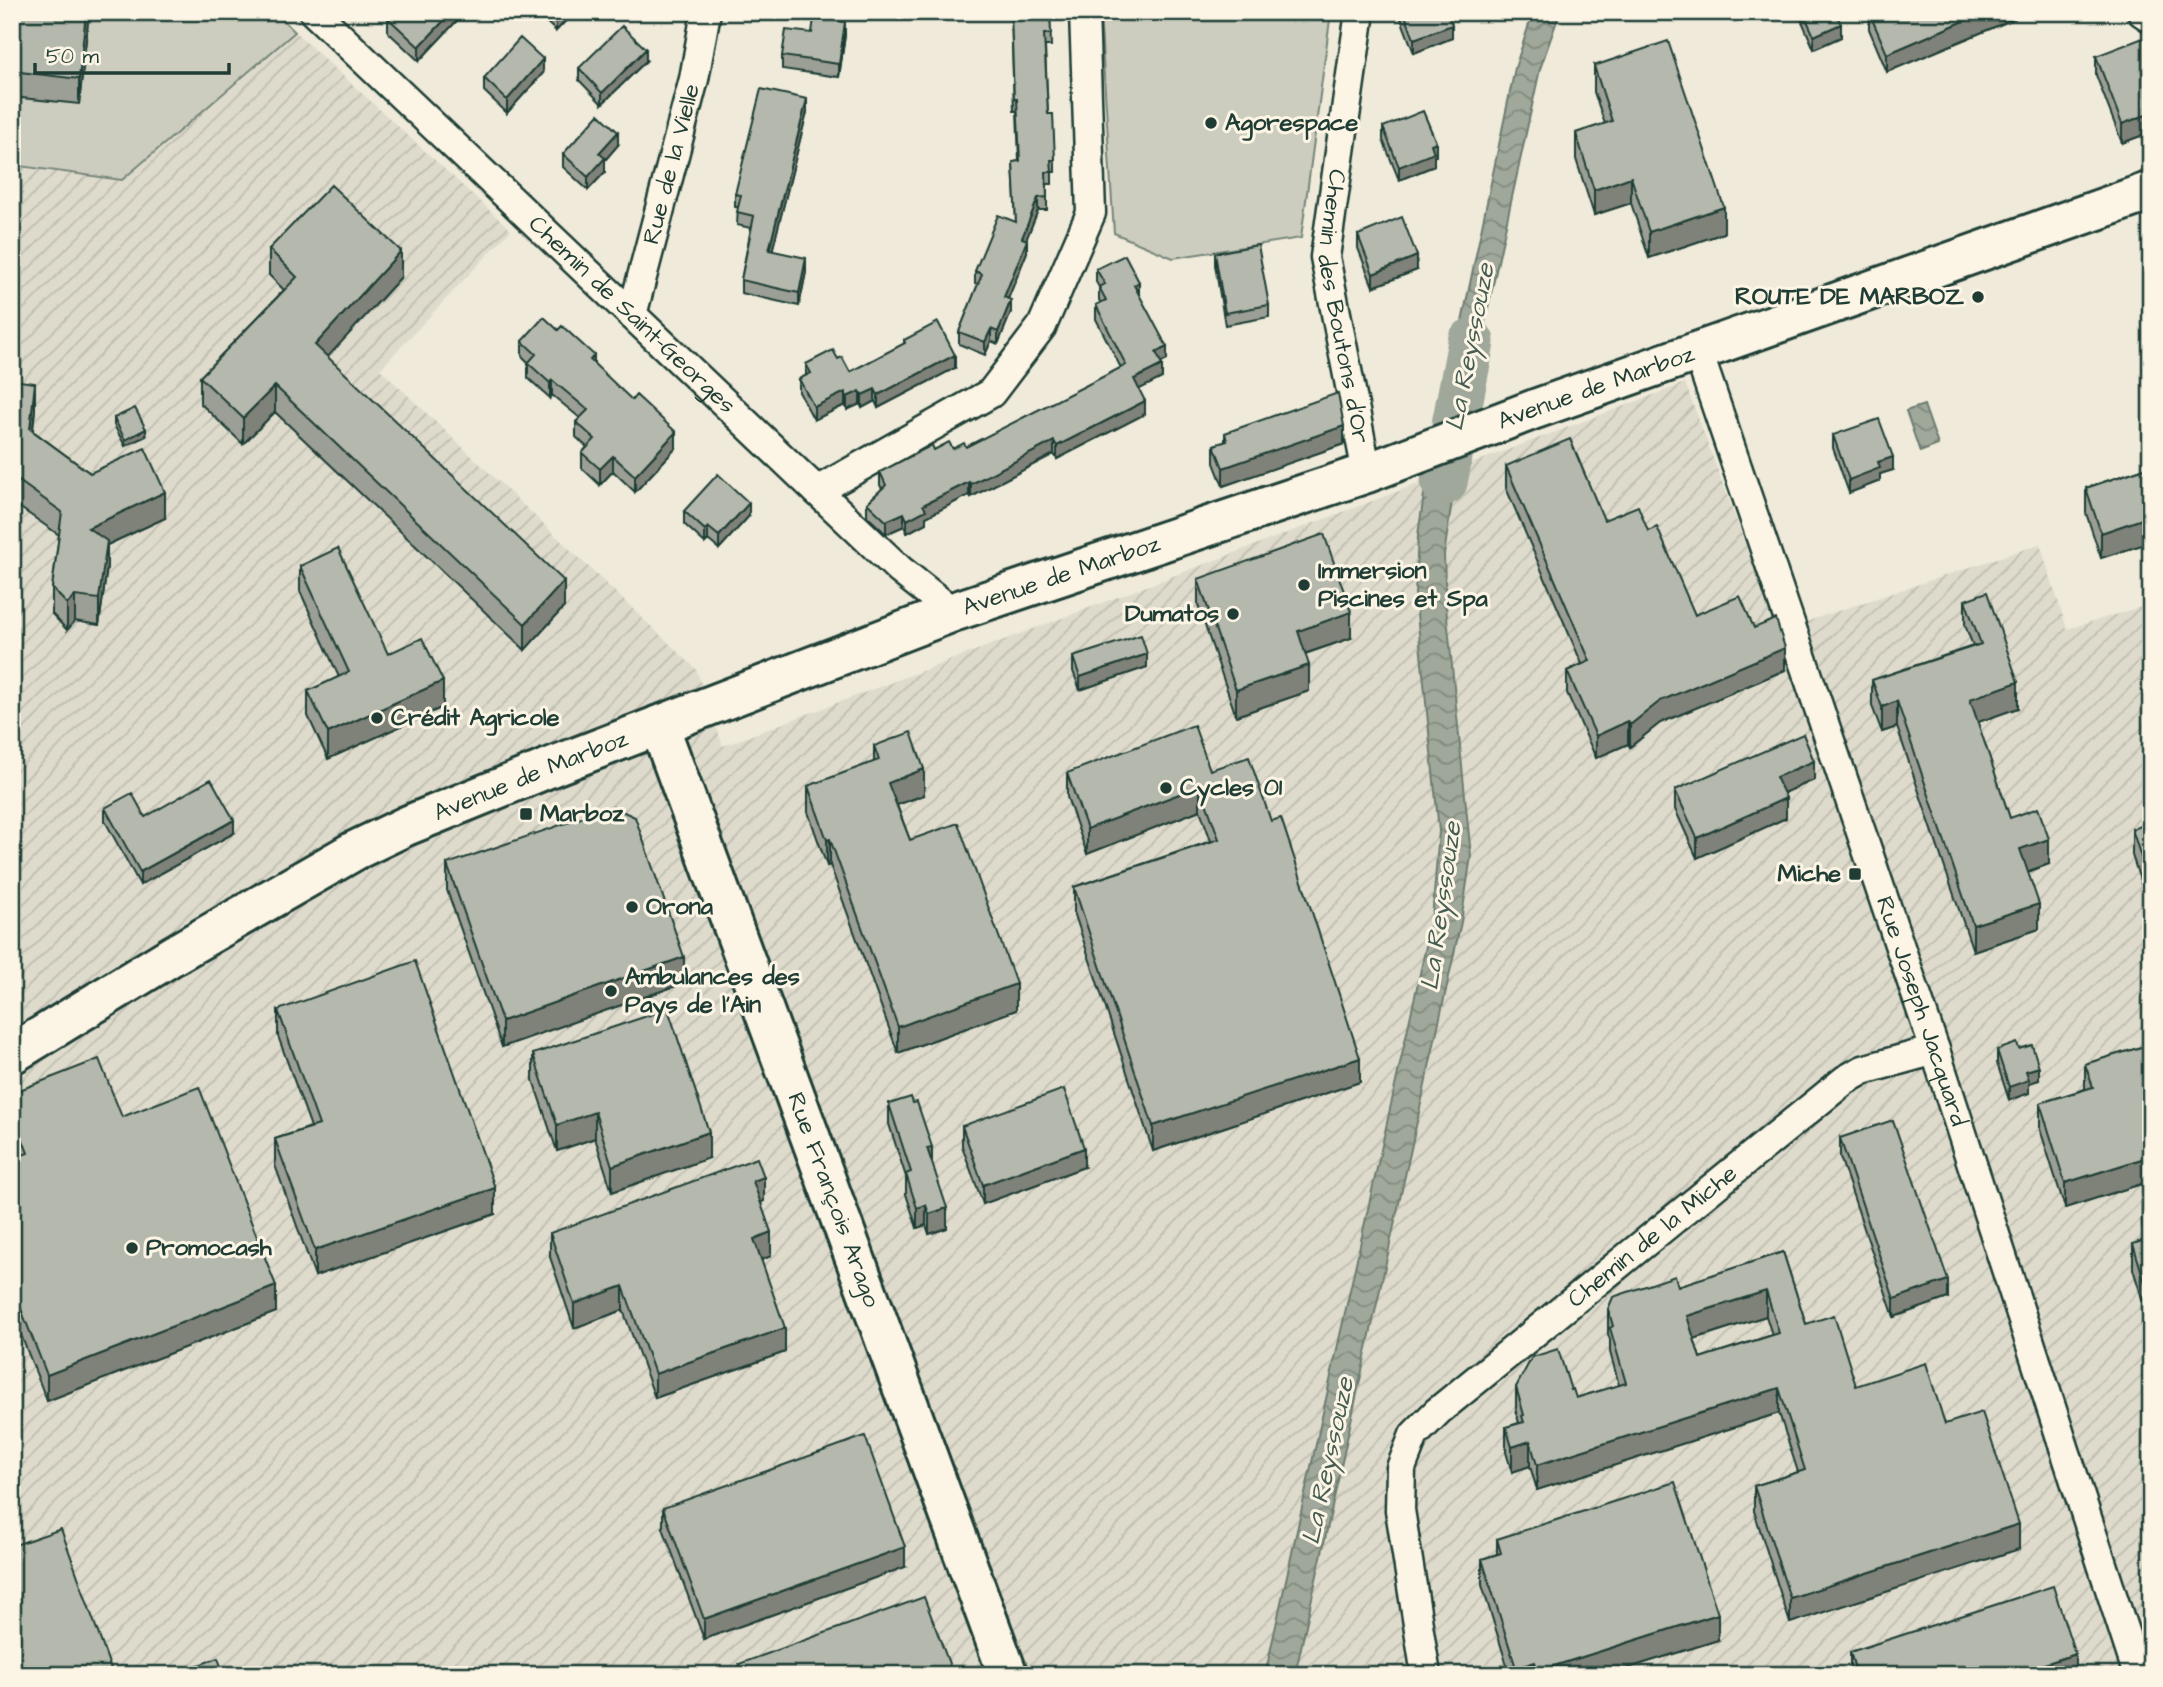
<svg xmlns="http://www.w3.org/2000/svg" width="2163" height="1687" viewBox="0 0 2163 1687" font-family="'Architects Daughter',sans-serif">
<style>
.industrial{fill:url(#industrial-furrows)}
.green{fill:#cccdbf;stroke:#76857a;stroke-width:2}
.water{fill:url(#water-waves);stroke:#6c7d71;stroke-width:2}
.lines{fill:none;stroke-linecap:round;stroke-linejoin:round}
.river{stroke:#9fa89a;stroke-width:47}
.street-casing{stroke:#1f3d34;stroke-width:33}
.secondary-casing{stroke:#1f3d34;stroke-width:44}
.street{stroke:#fcf5e5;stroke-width:28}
.secondary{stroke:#fcf5e5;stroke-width:38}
.wall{fill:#9c9f95;stroke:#1f3d34;stroke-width:2;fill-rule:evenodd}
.shaded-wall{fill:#7f8279;stroke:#1f3d34;stroke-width:2}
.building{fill:#b5b9ad;stroke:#1f3d34;stroke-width:2;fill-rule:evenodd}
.poi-dot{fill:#1f3d34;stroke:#fcf5e5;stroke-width:2.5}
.labels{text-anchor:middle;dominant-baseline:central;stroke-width:6;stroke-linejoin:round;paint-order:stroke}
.poi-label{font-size:24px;font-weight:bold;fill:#1f3d34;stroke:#fcf5e5;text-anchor:start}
.street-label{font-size:24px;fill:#1f3d34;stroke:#fcf5e5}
.water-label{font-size:26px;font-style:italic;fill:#455d53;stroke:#fcf5e5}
</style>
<defs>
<pattern id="industrial-furrows" width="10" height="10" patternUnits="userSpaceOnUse" patternTransform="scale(1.75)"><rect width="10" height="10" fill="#dedbcc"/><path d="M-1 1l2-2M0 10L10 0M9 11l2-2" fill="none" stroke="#bebdb0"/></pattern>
<pattern id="water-waves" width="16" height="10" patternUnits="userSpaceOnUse" patternTransform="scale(1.75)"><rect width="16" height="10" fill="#9fa89a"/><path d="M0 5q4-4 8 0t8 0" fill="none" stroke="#818a7e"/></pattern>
</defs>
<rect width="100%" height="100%" fill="#efeada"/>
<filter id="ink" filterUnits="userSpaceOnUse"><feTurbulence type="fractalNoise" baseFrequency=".0143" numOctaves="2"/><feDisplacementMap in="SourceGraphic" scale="14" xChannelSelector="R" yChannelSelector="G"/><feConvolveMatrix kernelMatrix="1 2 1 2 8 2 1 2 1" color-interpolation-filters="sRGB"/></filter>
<g filter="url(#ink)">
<!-- industrial -->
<path class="industrial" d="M295,32L511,230L380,369L696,669L723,746L1685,383L1778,631L2040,544L2067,629L2151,604V1675H12V165L122,179Z"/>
<!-- green -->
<path class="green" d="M12,12H275L295,32L122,180L12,165Z
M1100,12H1331L1301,238L1173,258L1114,233Z"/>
<!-- water -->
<path class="water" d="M1533,12H1560L1540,69L1467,404L1443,413L1515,68Z
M1924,405L1938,445L1920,452L1906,411Z
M1460,446L1444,555L1446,606L1471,856L1461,922L1295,1675H1265L1432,919L1439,831L1415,594L1418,535L1429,461Z"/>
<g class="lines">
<!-- river -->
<path class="river" d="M1444,482L1471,342"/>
<defs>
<g id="street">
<path id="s1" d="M314,12L900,570L953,612"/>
<path id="s2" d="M1360,12L1325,257L1367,473"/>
<path d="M2142,12L2151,18"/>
<path id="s3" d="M632,315L694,79L706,12"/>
<path id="s4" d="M1698,352L1935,1050L2138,1675"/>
<path d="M817,491L991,393L1042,326L1091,213L1084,12"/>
<path id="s5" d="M1426,1675L1400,1510L1401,1468L1414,1435L1438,1411L1845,1080L1863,1070L1935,1050"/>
</g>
<g id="secondary">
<path id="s6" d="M659,725L1008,1675"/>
<path id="s7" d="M12,1054L175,954L354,851L406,826L556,765L953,612L1367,473L1535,409L2151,191"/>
</g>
</defs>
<!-- street casing -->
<use href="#street" class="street-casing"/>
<!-- secondary casing -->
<use href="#secondary" class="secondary-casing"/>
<!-- street -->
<use href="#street" class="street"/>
<!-- secondary -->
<use href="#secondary" class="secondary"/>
</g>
<!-- wall -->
<path class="wall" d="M12,12H89L79,104L12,97Z
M465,12L419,61L388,32V18Z
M541,12H574L556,31L541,17Z
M1011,12H1050L1051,46H1045L1048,114L1055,160V172H1052V184H1047V210H1038L1026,240L1027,252L1008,298L1011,312L998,344L991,341L985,355L959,344V332L978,284L975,283V271L1016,222L1013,162L1019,161L1017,111H1014Z
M1400,12H1448L1452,38L1414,53L1400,16Z
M1798,12H1835L1841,37L1814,49Z
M1869,12H2016V18L1887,72L1869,29Z
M812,33L845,35L839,77L782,69V56Z
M2151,40V132L2122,143L2096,75V56Z
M646,61L602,104L579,80V68Z
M1594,66L1724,233L1649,258L1631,203L1594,215L1576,159V133L1605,124L1594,92Z
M543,73L507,113L484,91V78Z
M807,112L772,251L806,272L799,306L741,293V280L751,228L737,225L738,207H735V194Z
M1383,127L1436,156H1434V166L1399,180L1383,140Z
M618,145L605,160V172L588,190L563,167V154Z
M1358,235L1417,270L1373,287L1358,248Z
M269,249L401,277L327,357L564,607L525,650L275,412L243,444L200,403V377L284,290L269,275Z
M1215,253L1269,305V317L1225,325L1215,265Z
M1096,269L1139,295L1167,360L1161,363L1162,378L1139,389L1145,414L1057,459L1054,454L971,497L969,495L926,517V523L907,533L904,526L886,534L867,516V503L882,489L880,485V472L934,450L966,447L1121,368L1096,319V305L1101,303L1099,300V287L1096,282Z
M2151,283V318L2148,310V284Z
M904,340L955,368L878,408L875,401L862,408L860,404L847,410L845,405L814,420L799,392V379L806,376V364L838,359L850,372L904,344Z
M522,341L594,364L676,448L635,492L613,471L600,485L582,468V453L587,447L576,437V422L580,418L552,395L550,398L528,378V362L522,356Z
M12,380L35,409L33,431L90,473L165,518L107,545V567L99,625L75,621L67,630L52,614V588L59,535L12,502Z
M114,418L146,436L125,446L114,425Z
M1225,433L1344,444L1223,486L1214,463V445L1225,442Z
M1833,435L1893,470L1880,474V481L1849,493L1833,448Z
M1506,466L1604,520L1648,531L1695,615L1754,628L1785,670L1660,723L1630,747L1628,744L1596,758L1567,693V671L1582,664L1506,488Z
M2151,466V542L2101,558L2086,513V488Z
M684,511L749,516L719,549L708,540L705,543L684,524Z
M300,566L388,654L443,707L328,759L308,716V691L339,677L300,591Z
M1198,579L1351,638L1305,654L1309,691L1236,716L1198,605Z
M1965,600L2018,708L1977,722L2010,818L2049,864L2028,872L2039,929L1973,951L1897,727L1882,732L1872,706V680L1973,646L1965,625Z
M1073,657L1147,667L1080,690L1073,671Z
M874,746L924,795L897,805L910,840L1016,1010L898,1053L830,865L827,866L808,812V786L874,762Z
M1210,770L1360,1082L1153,1151L1074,912V887L1211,841L1200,810L1087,854L1067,797V773Z
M1814,780L1784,793L1786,818L1697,858L1675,809V790Z
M105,808L145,817L234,833L140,885L105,821Z
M2151,823V915L2132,855V829Z
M447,864L684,983L502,1047L447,890Z
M278,1010L495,1214L315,1276L275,1165V1139L311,1127L278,1036Z
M2151,1044V1181L2065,1208L2040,1129V1103L2085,1089V1064Z
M2019,1049L2039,1080L2029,1083V1093L2009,1100L1997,1063V1050Z
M533,1054L709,1158L612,1192L595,1138L557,1151L533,1080Z
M12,1093L122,1117L276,1312L47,1401L12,1312V1159L20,1157L12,1138Z
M889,1104L932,1162L947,1228L929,1234L926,1225L917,1228L906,1194V1177L889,1124Z
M962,1126L1084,1167L983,1204L962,1146Z
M1840,1138L1948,1298L1894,1317L1840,1157Z
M2151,1198V1327L2133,1269V1244L2146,1240L2142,1226V1201Z
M764,1201L761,1202L771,1256L761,1260L785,1352L655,1398L623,1310L574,1328L550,1257V1233Z
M1783,1252L1806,1324L1856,1386L1945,1424L2019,1549L1790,1623L1754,1511V1486L1798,1472L1779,1413L1537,1490L1530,1466L1512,1472L1506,1452V1427L1519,1423L1516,1412V1387L1571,1390L1576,1398L1619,1385L1610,1352V1340L1608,1334V1309ZM1766,1316L1772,1335L1700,1358L1694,1339Z
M663,1508L905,1567L704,1639L663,1528Z
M1497,1539L1718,1640L1606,1675H1510L1482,1585V1559L1497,1554Z
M1850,1652L2075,1675H1850Z
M739,1664L951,1675H739Z"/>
<!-- shaded-wall -->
<path class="shaded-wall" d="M86,12H89L79,104V79Z
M452,12H465L419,61V47Z
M561,12H574L556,31V17Z
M1985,12H2016V18L1887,72V54Z
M845,22V35L839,77V64Z
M1841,24V37L1814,49V36Z
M1452,25V38L1414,53V39Z
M646,49V61L602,104V93Z
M543,59V73L507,113V100Z
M807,99V112L769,264V250Z
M2151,113V132L2122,143V124Z
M618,132V145L605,160V172L588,190V177L599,153Z
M1436,142V156H1434V166L1399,180V167L1431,144Z
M1631,177V203L1594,215V190Z
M1038,198V210L1022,250V238Z
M1724,207V233L1649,258V232Z
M1027,240V252L1004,309V297Z
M401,251V277L315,371V345Z
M1417,256V270L1373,287V274Z
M806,258V272L799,306V293Z
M1139,282V295L1134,285Z
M1011,300V312L998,344V332Z
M991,329V341L985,355V342Z
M1167,347V360L1156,365V352Z
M594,355V370L590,360Z
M955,355V368L878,408V395Z
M1162,365V378L1134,392V379Z
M552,380V395L550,398V383Z
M35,383V409L30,455V429Z
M275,386V412L243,444V418Z
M875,389V401L862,408V395Z
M860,391V404L847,410V397Z
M845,392V405L814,420V407Z
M1145,401V414L1057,459V446Z
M1344,426V444L1223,486V468Z
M146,429V436L125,446V440Z
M676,432V448L635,492V476Z
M1054,441V454L971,497V484Z
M613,456V471L600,485V469Z
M1893,457V470L1880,474V481L1849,493V480L1878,462Z
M969,482V495L926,517V523L907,533V520L923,505Z
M165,492V518L107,545V567L99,625V599L88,528Z
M749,503V516L719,549V536Z
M904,513V526L886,534V521Z
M2151,516V542L2101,558V533Z
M708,527V540L705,543V530Z
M564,581V607L525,650V624Z
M75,596V621L67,630V604Z
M1351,612V638L1298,656V631Z
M1785,648V670L1660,723L1630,747V725L1660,701Z
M1147,654V667L1080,690V677Z
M1309,665V691L1236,716V690Z
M443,681V707L328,759V733Z
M2018,682V708L1970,725V699Z
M1897,701V727L1882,732V707Z
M1628,721V744L1596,758V736Z
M1814,761V780L1776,796V777Z
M924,769V795L888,808V783Z
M1200,786V810L1087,854V829Z
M1786,798V818L1697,858V838Z
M234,820V833L140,885V872Z
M830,839V865L827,866V840Z
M2049,839V864L2020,874V849Z
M2039,904V929L1973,951V925Z
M684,957V983L502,1047V1021Z
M1016,984V1010L898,1053V1027Z
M1360,1058V1082L1153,1151V1126Z
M2039,1067V1080L2029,1083V1093L2009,1100V1087L2026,1071Z
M595,1112V1138L557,1151V1125Z
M709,1132V1158L612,1192V1166Z
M932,1147V1166L927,1148Z
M1084,1148V1167L983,1204V1185Z
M2151,1156V1181L2065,1208V1183Z
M764,1177V1201L753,1205V1181Z
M495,1188V1214L315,1276V1250Z
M926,1205V1225L917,1228V1208Z
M947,1208V1228L929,1234V1214Z
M771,1232V1256L754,1263V1239Z
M1948,1280V1298L1894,1317V1299Z
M276,1286V1312L47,1401V1375Z
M623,1286V1310L574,1328V1304Z
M1766,1291V1316L1687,1341V1316Z
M785,1328V1352L655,1398V1374Z
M1779,1388V1413L1537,1490V1465Z
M1530,1441V1466L1512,1472V1447Z
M2019,1524V1549L1790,1623V1598Z
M905,1547V1567L704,1639V1619Z
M1718,1614V1640L1606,1675H1538V1671Z
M2075,1654V1675H2010Z
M1535,1662V1675H1516V1668Z
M951,1669V1675H936Z"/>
<!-- building -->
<path class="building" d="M12,12H86L79,79L12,71Z
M394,12H452L419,47L388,18Z
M550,12H561L556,17Z
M1011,12H1050L1051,34H1044L1048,114H1053L1055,160H1051L1052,172H1046L1047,197L1038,198L1022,238L1027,240L1004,297L1011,300L998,332L991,329L985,342L959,332L982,274L975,271L998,215L1016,222L1013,162L1020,161L1017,99H1014Z
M1404,12H1448L1452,25L1414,39Z
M1803,12H1835L1841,24L1814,36Z
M1869,12H1985L1887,54Z
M814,18L845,22L839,64L782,56L786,30L812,33Z
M622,26L646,49L602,93L579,68Z
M520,38L543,59L507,100L484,78Z
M2143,38L2151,40V113L2122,124L2096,56Z
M1668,41L1724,207L1649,232L1631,177L1594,190L1576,133L1612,121L1594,66Z
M761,89L807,99L769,250L806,258L799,293L741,280L754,216L737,212L741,195L735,194Z
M1423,111L1436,142L1431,144L1434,153L1399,167L1383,127Z
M599,114L618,132L599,153L605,158L588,177L563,154Z
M331,185L401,251L315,345L564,581L525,624L275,386L243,418L200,377L297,277L269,249Z
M1402,217L1417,256L1373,274L1358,235Z
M1258,245L1269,305L1225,313L1215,253Z
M1125,255L1139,282L1134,285L1167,347L1156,352L1162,365L1134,379L1145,401L1057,446L1054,441L971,484L969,482L923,505L926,510L907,520L904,513L886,521L867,503L886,485L880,472L932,445L934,450L949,442L953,449L964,443L966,447L1126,365L1096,305L1106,300L1099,287L1105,284L1096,269Z
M544,317L558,330L562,326L594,355L590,360L632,400L636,395L676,432L635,476L613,456L600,469L582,453L595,439L576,422L588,410L552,380L550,383L528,363L536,354L522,341Z
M938,322L955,355L878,395L875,389L862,395L860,391L847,397L845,392L814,407L799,379L811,373L806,364L833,350L838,359L842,357L850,372L905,343L904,340Z
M12,380L35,383L30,429L90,473L145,448L165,492L88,528L107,541L99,599L75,596L67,604L52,588L62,512L12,476Z
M1338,393L1344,426L1223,468L1214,445L1227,441L1225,433Z
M135,408L146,429L125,440L114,418Z
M1879,419L1893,457L1878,462L1880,468L1849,480L1833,435Z
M1570,439L1604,520L1638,506L1648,531L1657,527L1695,615L1740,596L1754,628L1776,619L1785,648L1660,701L1630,725L1628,721L1596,736L1567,671L1590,661L1506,466Z
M2151,466V516L2101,533L2086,488Z
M718,474L749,503L719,536L708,527L705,530L684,511Z
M1324,534L1351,612L1298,631L1309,665L1236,690L1198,579Z
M338,548L388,654L422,638L443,681L328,733L308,691L349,672L300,566Z
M1987,592L2018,682L1970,699L2010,818L2038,808L2049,839L2020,849L2039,904L1973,925L1897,701L1882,707L1872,680L1981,644L1965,600Z
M1141,635L1147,654L1080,677L1073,657Z
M1194,725L1210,770L1249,757L1271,821L1281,818L1360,1058L1153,1126L1074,887L1219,839L1200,786L1087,829L1067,773Z
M911,732L924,769L888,783L910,840L958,823L1016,984L898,1027L830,839L827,840L808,786L879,760L874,746Z
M1803,734L1814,761L1776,777L1786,798L1697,838L1675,790Z
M211,779L234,820L140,872L105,808L132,793L145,817Z
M613,807L635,817L684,957L502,1021L447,864Z
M2151,823V889L2132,829Z
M415,961L495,1188L315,1250L275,1139L319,1125L278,1010Z
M668,1009L709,1132L612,1166L595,1112L557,1125L533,1054Z
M2017,1043L2019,1049L2032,1045L2039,1067L2026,1071L2029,1080L2009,1087L1997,1050Z
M2151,1044V1156L2065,1183L2040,1103L2093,1087L2085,1064Z
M99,1059L122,1117L199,1087L276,1286L47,1375L12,1286V1159L28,1153L12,1112V1093Z
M1064,1089L1084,1148L983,1185L962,1126Z
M911,1097L913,1103L917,1102L932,1147L927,1148L947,1208L929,1214L926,1205L917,1208L906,1174L911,1172L889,1104Z
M1893,1120L1948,1280L1894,1299L1840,1138Z
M757,1158L764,1177L753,1181L771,1232L754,1239L785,1328L655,1374L623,1286L574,1304L550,1233Z
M2151,1198V1231L2142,1201Z
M2151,1238V1302L2133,1244Z
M1783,1252L1806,1324L1834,1315L1856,1386L1926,1363L1945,1424L1982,1412L2019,1524L1790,1598L1754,1486L1805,1470L1779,1388L1537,1465L1530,1441L1512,1447L1506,1427L1524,1422L1522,1416L1524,1415L1516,1387L1532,1357L1558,1349L1571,1390L1573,1389L1576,1398L1626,1383L1610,1328L1613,1326L1608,1309L1613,1297L1675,1276L1678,1286ZM1766,1291L1779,1333L1700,1358L1687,1316Z
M865,1436L905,1547L704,1619L663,1508Z
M1675,1482L1718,1614L1538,1671L1535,1662L1516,1668L1482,1559L1501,1553L1497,1539Z
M61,1529L113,1675H12V1546Z
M2053,1586L2075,1654L2010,1675H1857L1850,1652Z
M924,1597L951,1669L936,1675H743L739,1664Z
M218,1658L224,1675H170Z"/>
</g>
<!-- markers -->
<g class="poi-dot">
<circle cx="1211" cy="123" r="7"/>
<circle cx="1978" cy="297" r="7"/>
<circle cx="1304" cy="585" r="7"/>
<circle cx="1233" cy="614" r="7"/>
<circle cx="377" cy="718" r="7"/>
<circle cx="1166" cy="788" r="7"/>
<rect x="519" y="807" width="14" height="14" rx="3.5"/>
<rect x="1848" y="867" width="14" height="14" rx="3.5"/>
<circle cx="632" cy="907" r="7"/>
<circle cx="611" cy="991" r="7"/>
<circle cx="132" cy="1248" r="7"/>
</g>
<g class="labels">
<!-- poi labels -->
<g class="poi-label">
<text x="1225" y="123">Agorespace</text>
<text x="1964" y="297" text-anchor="end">ROUTE DE MARBOZ</text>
<text x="1318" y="571">Immersion<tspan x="1318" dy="28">Piscines et Spa</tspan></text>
<text x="1219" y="614" text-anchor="end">Dumatos</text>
<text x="391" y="718">Crédit Agricole</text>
<text x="1180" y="788">Cycles 01</text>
<text x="540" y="814">Marboz</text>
<text x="1841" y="874" text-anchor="end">Miche</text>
<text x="646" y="907">Orona</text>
<text x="625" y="977">Ambulances des<tspan x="625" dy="28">Pays de l'Ain</tspan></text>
<text x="146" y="1248">Promocash</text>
</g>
<!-- street labels -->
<g class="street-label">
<text stroke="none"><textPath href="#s3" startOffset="156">Rue de la Vielle</textPath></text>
<text stroke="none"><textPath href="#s2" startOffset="298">Chemin des Boutons d'Or</textPath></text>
<text stroke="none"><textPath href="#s1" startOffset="439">Chemin de Saint-Georges</textPath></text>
<text stroke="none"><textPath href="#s7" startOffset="1724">Avenue de Marboz</textPath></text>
<text stroke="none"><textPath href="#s7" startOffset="1157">Avenue de Marboz</textPath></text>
<text stroke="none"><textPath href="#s7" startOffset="590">Avenue de Marboz</textPath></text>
<text stroke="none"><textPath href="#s4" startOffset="696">Rue Joseph Jacquard</textPath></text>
<text stroke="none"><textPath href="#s6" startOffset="506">Rue François Arago</textPath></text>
<text stroke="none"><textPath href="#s5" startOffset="555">Chemin de la Miche</textPath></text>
</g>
<!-- water labels -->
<g class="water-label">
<text transform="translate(1470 347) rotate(-79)">La Reyssouze</text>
<text transform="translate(1441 906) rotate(-82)">La Reyssouze</text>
<text transform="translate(1328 1461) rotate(-78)">La Reyssouze</text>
</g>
</g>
<!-- margin -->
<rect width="2163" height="1687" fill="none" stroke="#fcf5e5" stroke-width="42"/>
<rect x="21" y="21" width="2121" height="1645" fill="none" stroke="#1f3d34" stroke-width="2.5" filter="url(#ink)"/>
<!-- scale -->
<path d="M35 63v10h194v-10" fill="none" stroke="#1f3d34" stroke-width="3.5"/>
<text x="46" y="63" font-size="21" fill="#1f3d34" stroke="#fcf5e5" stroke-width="5" paint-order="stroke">50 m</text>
</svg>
